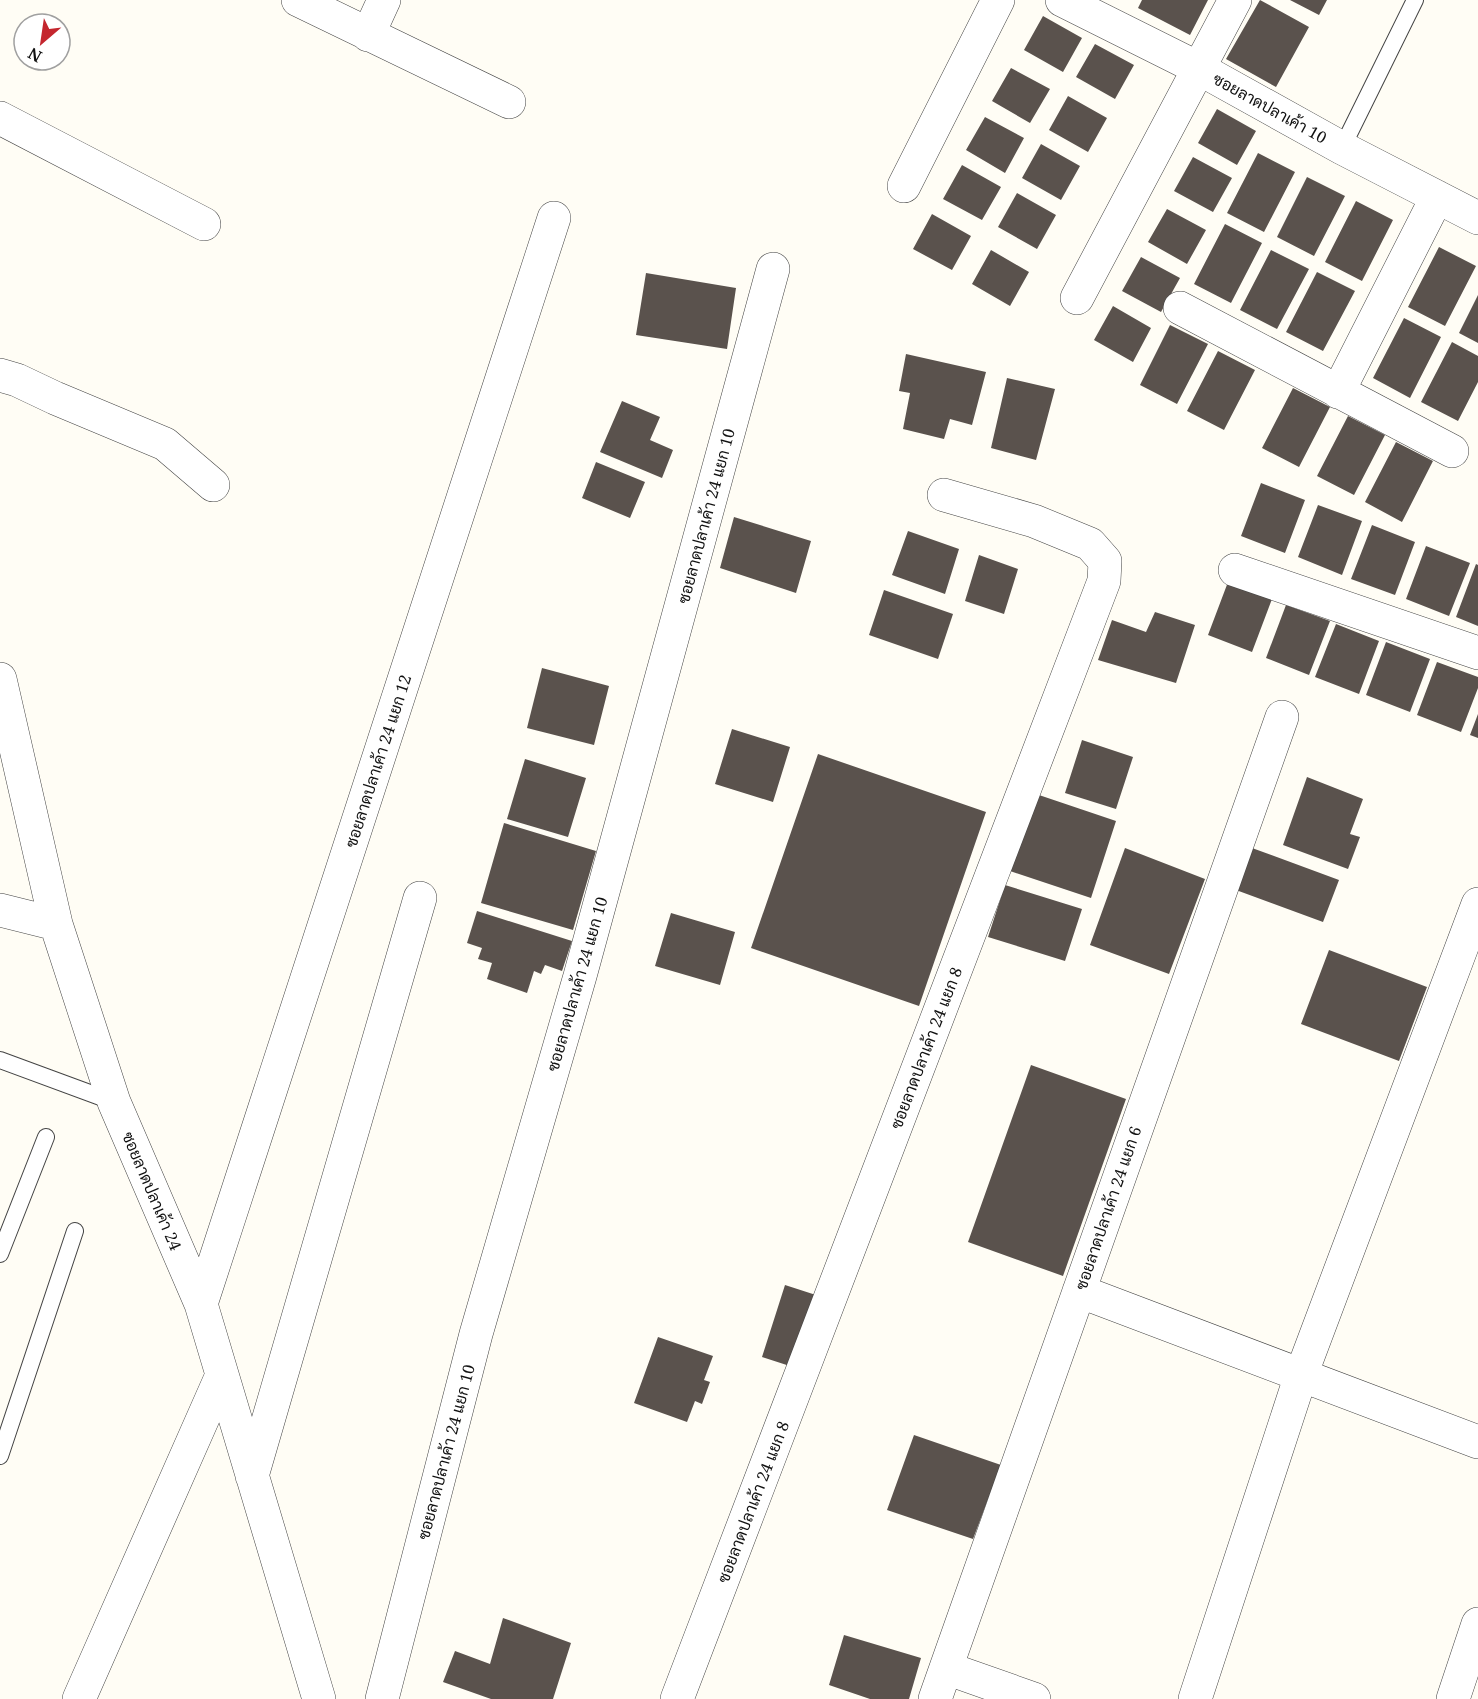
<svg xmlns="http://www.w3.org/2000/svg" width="1478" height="1699" viewBox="0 0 1478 1699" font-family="'Noto Serif',Sarabun,serif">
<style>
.building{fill:#5a524d}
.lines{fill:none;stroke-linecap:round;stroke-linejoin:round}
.service-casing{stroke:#444;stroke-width:18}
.minor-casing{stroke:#444;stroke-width:34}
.service{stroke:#fff;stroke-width:16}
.minor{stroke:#fff;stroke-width:33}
.labels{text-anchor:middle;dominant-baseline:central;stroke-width:6;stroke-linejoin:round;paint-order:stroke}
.street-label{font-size:16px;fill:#111;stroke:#fff}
</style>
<rect width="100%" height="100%" fill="#fffdf5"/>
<!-- building -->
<path class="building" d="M1142,0H1208L1190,35L1138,8Z
M1260,0L1309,27L1276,87L1226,59Z
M1290,0H1327L1319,15Z
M1043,16L1082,38L1063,72L1024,50Z
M1095,44L1134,65L1115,99L1076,77Z
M1011,68L1050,89L1030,123L992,101Z
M1068,96L1107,118L1088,152L1049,130Z
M1217,109L1256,131L1237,165L1198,143Z
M985,117L1024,138L1005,173L966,150Z
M1041,144L1080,166L1061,200L1022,178Z
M1258,153L1295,172L1264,232L1227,213Z
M1193,157L1232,178L1213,212L1174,191Z
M962,165L1001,187L982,220L943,199Z
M1307,177L1345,196L1314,256L1277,237Z
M1017,193L1056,215L1037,249L998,227Z
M1356,201L1393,220L1362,281L1325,262Z
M1167,209L1206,230L1187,264L1148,242Z
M932,214L971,236L952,270L913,249Z
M1225,224L1262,243L1231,303L1194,284Z
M1439,247L1476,266L1445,326L1408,307Z
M991,250L1029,272L1010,306L972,284Z
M1271,250L1309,269L1277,329L1240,310Z
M1141,257L1180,278L1161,312L1122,291Z
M1317,272L1355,291L1323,351L1286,332Z
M646,273L736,288L727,349L636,335Z
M1478,295V343L1459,333Z
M1113,306L1151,328L1133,362L1094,340Z
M1404,318L1441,337L1410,398L1373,378Z
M1170,325L1208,344L1177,404L1140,385Z
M1452,342L1478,356V382L1458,421L1421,402Z
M1218,351L1255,370L1224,430L1187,411Z
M906,354L986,372L972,425L950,419L944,439L903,429L910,393L899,391Z
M1007,378L1055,389L1036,460L991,448Z
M1293,388L1330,407L1299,467L1262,448Z
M622,401L660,417L650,440L673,450L662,478L600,452Z
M1348,416L1385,435L1354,495L1317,476Z
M1396,442L1433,461L1402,522L1365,502Z
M596,462L645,482L630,518L582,498Z
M1261,483L1305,500L1285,553L1241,536Z
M1318,505L1362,521L1342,575L1298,557Z
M734,517L811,541L796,593L720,568Z
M1372,525L1415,542L1395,595L1351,579Z
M908,531L959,549L945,594L892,575Z
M1426,546L1470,563L1449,616L1406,599Z
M979,555L1018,569L1004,614L965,601Z
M1476,564L1478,565V626L1456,617Z
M1228,582L1272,599L1252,652L1208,635Z
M884,590L953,614L938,659L869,635Z
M1286,605L1330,621L1309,675L1266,658Z
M1155,612L1195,625L1176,683L1098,660L1112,620L1146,632Z
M1336,624L1379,641L1359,694L1315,677Z
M1386,642L1430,659L1410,712L1366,695Z
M1437,662L1478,677V688L1461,732L1417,715Z
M542,668L609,686L594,745L527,728Z
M1478,714V738L1470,735Z
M732,729L790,747L773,802L715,784Z
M1082,740L1133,757L1116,809L1065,793Z
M818,754L986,812L919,1006L751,948Z
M525,759L586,778L568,837L507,819Z
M1307,777L1363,799L1350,834L1360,837L1348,869L1283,845Z
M1036,794L1116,821L1091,898L1010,871Z
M504,823L596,851L573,930L481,903Z
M1125,848L1205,879L1169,974L1090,945Z
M1252,848L1339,880L1323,922L1236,890Z
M1005,885L1082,909L1065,961L988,937Z
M477,911L572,941L562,971L545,965L541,974L534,971L527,993L487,979L492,963L478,959L482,948L467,943Z
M671,913L735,932L720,985L655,966Z
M1329,950L1427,987L1399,1061L1301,1024Z
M1031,1065L1126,1099L1063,1276L968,1242Z
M785,1285L819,1296L796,1368L762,1357Z
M658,1337L713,1356L704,1380L710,1382L702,1404L695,1401L687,1422L634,1403Z
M914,1435L1001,1465L973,1539L887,1510Z
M503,1618L571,1643L553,1699H491L443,1682L455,1651L490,1664Z
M844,1635L921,1658L909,1699H870L829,1685Z"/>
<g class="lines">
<defs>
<path id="service" d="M1342,148L1415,0
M0,1060L114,1102
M0,1254L46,1137
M0,1456L75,1231"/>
<path id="minor" d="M298,0L509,102
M1062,0L1198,68L1342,148L1478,218
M368,35L384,0
M0,118L204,224
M904,186L998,0
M1077,298L1235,0
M1180,308L1452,451
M0,375L17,380L55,398L165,444L213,485
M1338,392L1437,197
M1235,570L1478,653
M0,679L56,924L114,1102L201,1304L319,1699
M0,910L56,924
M1079,1291L1478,1442
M201,1304L554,218
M252,1476L420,898
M946,1668L1034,1699
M79,1699L222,1375
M382,1699L476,1334L580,976L773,269
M677,1699L1104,581L1105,561L1090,544L1034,521L944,495
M935,1699L1282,717
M1195,1699L1301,1375L1478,904
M1453,1699L1478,1624"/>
</defs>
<!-- service casing -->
<use href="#service" class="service-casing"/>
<!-- minor casing -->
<use href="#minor" class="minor-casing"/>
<!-- service -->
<use href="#service" class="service"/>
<!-- minor -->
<use href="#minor" class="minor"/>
</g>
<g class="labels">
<!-- street labels -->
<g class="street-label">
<text transform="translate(1270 108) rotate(29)">ซอยลาดปลาเค้า 10</text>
<text transform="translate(706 516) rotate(-75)">ซอยลาดปลาเค้า 24 แยก 10</text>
<text transform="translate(378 761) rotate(-72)">ซอยลาดปลาเค้า 24 แยก 12</text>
<text transform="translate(577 984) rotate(-74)">ซอยลาดปลาเค้า 24 แยก 10</text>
<text transform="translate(926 1048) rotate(-69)">ซอยลาดปลาเค้า 24 แยก 8</text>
<text transform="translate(152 1191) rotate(67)">ซอยลาดปลาเค้า 24</text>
<text transform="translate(1108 1208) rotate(-71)">ซอยลาดปลาเค้า 24 แยก 6</text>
<text transform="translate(446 1452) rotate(-75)">ซอยลาดปลาเค้า 24 แยก 10</text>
<text transform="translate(753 1502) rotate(-69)">ซอยลาดปลาเค้า 24 แยก 8</text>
</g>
</g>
<!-- north arrow -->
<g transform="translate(42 42) rotate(209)"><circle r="28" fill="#ffffff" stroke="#a0a0a0" stroke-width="1.5"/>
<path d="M0-4.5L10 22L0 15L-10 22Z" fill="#c4262e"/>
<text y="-9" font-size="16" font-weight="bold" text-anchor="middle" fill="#111111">N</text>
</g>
</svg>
